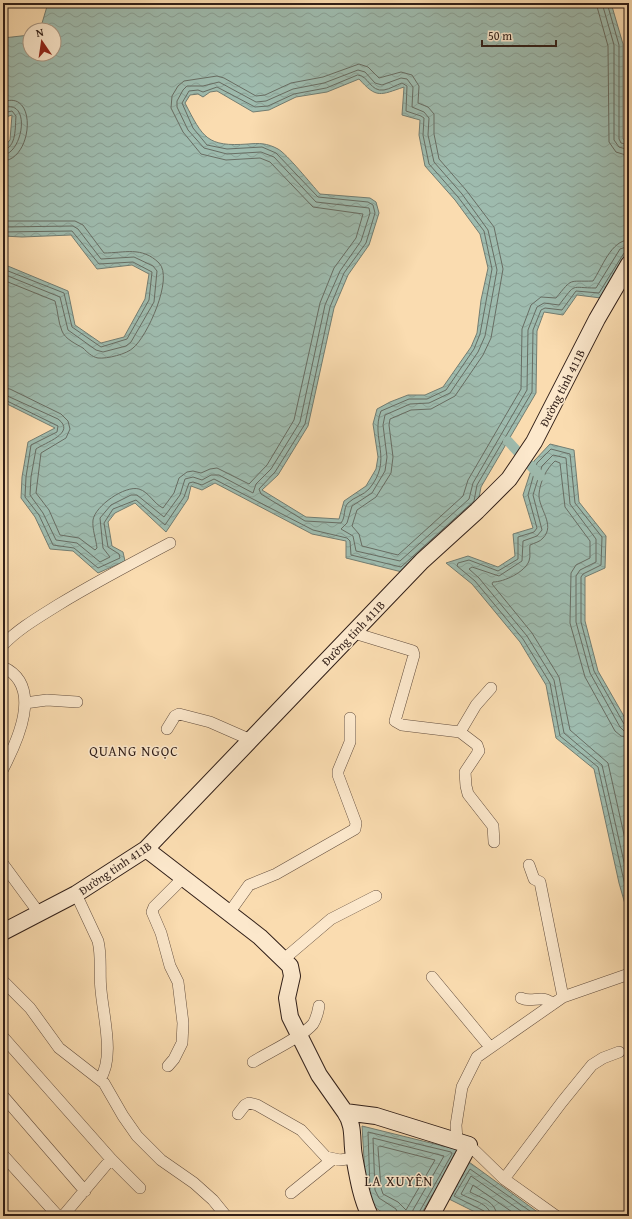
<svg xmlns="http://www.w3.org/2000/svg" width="632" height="1219" viewBox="0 0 632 1219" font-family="'Gentium Book Plus',serif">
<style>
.water{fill:url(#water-waves);stroke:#727d72;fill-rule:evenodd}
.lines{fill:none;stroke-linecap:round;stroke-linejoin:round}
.shore{stroke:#686d63;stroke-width:1}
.canal{stroke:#9ebbae;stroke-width:10}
.street-casing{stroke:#634e3e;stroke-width:12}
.secondary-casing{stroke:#311f18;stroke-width:18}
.street{stroke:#fce8cc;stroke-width:11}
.secondary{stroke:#fce8cc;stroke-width:16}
.labels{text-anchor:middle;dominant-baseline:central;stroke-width:3;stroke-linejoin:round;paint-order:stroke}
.street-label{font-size:12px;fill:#311f18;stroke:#fce8cc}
.quarter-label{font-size:14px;letter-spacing:1px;fill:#311f18;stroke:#fce8cc}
</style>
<defs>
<pattern id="water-waves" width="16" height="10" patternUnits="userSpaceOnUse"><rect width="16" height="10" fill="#9ebbae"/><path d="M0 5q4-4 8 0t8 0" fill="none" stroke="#89a095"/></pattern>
</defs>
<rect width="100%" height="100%" fill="#fadcb0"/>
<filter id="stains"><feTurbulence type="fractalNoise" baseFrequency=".005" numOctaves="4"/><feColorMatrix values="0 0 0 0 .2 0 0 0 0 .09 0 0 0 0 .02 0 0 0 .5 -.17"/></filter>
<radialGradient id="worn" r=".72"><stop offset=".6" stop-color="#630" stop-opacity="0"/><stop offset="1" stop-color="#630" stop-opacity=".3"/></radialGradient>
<!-- water -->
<path class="water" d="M48,3H611L623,44V139L629,141V252L601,298L577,295L563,315L544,312L537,331L536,393L481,487L478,503L402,572L346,558V541L312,534L215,483L202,490L191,486L188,499L166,532L135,503L115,513L108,522L112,546L123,552L125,561L98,573L73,551L50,549L35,517L21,498L22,477L28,442L55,428L3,402V264L68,291L75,325L101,343L124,337L145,299L149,274L132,265L97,269L71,235L22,237L3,236V148L10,140L12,115L3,118V38L30,35V54H54V30H40ZM359,79C377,99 380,95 404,87L402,115L420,120L419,135L425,166L455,200L480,234L488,268L481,300L477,333L471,347L443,387L425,395H408L390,402L377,409L373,424L378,457L376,469L366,486L344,501L339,519L306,517L262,490L278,475L308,426L334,308L348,275L369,245L379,213L376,202L370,198L320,194C311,184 287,154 278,149C267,143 259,143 248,144C207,147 203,138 185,103L190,95L198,94L203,97L210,92L217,91L253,112L269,110L296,97L327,92Z
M550,444L574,450L579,502L606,536L605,568L585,577V621L598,671L629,725V918L619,883L594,769L556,738L546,685L520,642L472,584L446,563L468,556L498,567L515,556L513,534L533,528L523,495L534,461Z
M362,1126L459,1150L420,1216H395L380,1211L371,1204L366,1192Z
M469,1162L543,1216H483L447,1198Z"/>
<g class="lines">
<!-- shore -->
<path class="shore" d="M596,3L608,46L609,142L616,152L629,156
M602,3L614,45V140L619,147L629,150
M607,3L619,45V139L621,143L629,145
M358,75C369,76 370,92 384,90C390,89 396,85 402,83L407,86L406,111L421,116L424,118L423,135L429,164L458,197L484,231L492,269L480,334L474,349L446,390L427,399H409L381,411C370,439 394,459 369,489C364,495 354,497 348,503C343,508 346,517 341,523L305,521L261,494L259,489L275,472L305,424L330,307L344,273L366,243L375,213L373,205L368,202L318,197L276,153L262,147L227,149L207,145L193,128L182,103L189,91L198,90L203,92L217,87L255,107L268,106L294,94L326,88Z
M3,102C38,88 33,160 3,161
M3,108C32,97 23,154 3,155
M3,113L12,111L16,116C15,126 17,148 3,150
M3,221H75L83,225L104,253C124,253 142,246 159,263C174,278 147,337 133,348C127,354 107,359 98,358C92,357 87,352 83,348C76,344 65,339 62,331C58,322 58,311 55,301L3,280
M3,227L73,226L78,229L101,259L134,257L153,266L157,271L154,302L131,342L126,346L103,352L96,350L68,330L60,297L3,274
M3,232L72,231L99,264L133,262L152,272L149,300L127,339L101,347L72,327L64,293L3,269
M3,388L10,389L61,414L68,421L70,429L66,438L41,453L36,493L49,510L60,535L79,538L95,550L97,548C96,539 92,529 93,520C95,506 125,485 139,489C149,492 154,504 163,508L174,493L179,478L187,472L193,471L201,473L210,469L217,468L249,484L267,465L294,420L320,303L334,268L356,238L363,214L313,207L270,162L260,158L226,160L201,154L183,132L171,108L172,96L178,86L184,81L217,76L224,78L256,96L265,95L291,83L323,77L359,64L368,67L379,78L401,72L412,75L419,86L418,103L428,107L434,114V134L439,159L466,190L494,227L503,269L491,338L483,355L455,396L431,409L411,410L390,419L389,425L393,457L391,473L376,497L357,510L352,526L359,534L362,546L398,555L463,496L468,480L521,389L522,329L531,305L541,297L556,298C573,277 568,282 593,281C602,268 611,240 629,240
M3,394L58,419C77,433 44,443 36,449L31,477L30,495L43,513L56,540L77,543L100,562L110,557L103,548L100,518L111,505L131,495H137L164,517L180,495L185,479L193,477L202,480L211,475H219L253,493L256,484L271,469L300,422L325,305L340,271L361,241L370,213L369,208L316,202L274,157L261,152L227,154L204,148L188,130L177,107V101L183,90L187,86H203L219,82L256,102L266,101L293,89L324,83L358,70L365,72L375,83L382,85L401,78L407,79L413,87L412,107L424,112L429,118L428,135L434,162L462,194L488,230L497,270L485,336L478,352L450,393L429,403L410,404L385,415L383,425L387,457L385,471L372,493L352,506L347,523L341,529L353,536L356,551L400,561L469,499L473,483L527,390L528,330L537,307L544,303L559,305C577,282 569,288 596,288L620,249L629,246
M3,399L58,426L57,432L31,445L26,477L25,497L39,515L53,545L74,548L98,568L120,558L119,554L108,547L104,523L113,509L136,500L165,525L184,497L189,483L193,482L202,485L214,479L313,530L347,538L350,541L351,555L401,567L474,501L477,485L532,392L533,330L541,310L545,308L562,310L576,291L599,293L624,253L629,251
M629,726L624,724L594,671L581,622V577L583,574L601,565L602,537L575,503L570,454L551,449L537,463L528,495L537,528L534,532L518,537V559L498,571L469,560L458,563L457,566L475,581L523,639L550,683L560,736L598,767L629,903
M629,732L624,731L620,727L590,673L576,622V576L580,570L596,562V539L570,504L566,458L553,455L542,466L533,495L542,530L537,536L523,541L522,561L499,576L472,567L469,569L479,578L527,636L554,680L564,733L602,765L629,884
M629,738L621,736L615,731L585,677L570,623L571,573L576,565L590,558V541L565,507L560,463L555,461C546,469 540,482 539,494C538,508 556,525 543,538C540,542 534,543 530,545C529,550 531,556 529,561C525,572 504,582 493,582L492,584L532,633L559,677L570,730L608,763L629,857
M380,1146L435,1160L406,1210L398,1202L383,1194L381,1188L378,1148Z
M370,1189L368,1132L451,1152L452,1154L417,1216
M399,1216L396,1209L379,1198L375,1190L373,1138L444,1156L413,1210L412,1216
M486,1216L484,1211L454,1196L470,1169L537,1216
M491,1216C490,1203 471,1200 461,1194L471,1176L528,1216
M497,1216C496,1201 481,1198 470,1192L473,1185L518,1216"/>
<!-- canal -->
<path class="canal" d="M508,441L540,476"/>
<defs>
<path id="street" d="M354,633L413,651L414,655L395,721L402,725L460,732L477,745L479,751L465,772L466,786L468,794L493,826L494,842
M3,645C18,629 39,617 58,605C94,583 132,563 170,543
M3,667C44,686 17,742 3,769
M25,703L47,700L77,702
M167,729L175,716L179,714L210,722L251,740
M460,732L476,705L491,688
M3,864L39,913
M529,865L534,879L540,882L563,997
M76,894L98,941C102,957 99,974 101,990C103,1015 115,1058 100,1079
M229,913L249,885L276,874L355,829L356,823L338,775V771L350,742V718
M284,959L331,919L376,896
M432,977L490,1047
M3,981L30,1008L59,1048L104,1083L123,1116L137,1136L161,1160L194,1183L213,1200L226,1216
M521,998C534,1004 540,993 553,1004
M3,1037L111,1159L140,1188
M253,1062C269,1052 302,1037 313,1024C316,1019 318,1012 319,1006
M168,1066L174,1059L182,1043L183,1023L178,982L170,966L161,933L152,912L154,907L183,878
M3,1096L85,1191
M238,1114L245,1105L249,1103L257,1105L301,1130L326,1157L340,1160L354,1158
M457,1141L456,1125L462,1087L477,1057L563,997L629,974
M469,1145L504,1179L556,1216
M3,1155L58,1216
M504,1179L562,1102L592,1065L603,1058L619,1052
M291,1193L333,1159
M63,1216L111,1159"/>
<path id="secondary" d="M146,849L260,937L290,966L292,976L287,998L290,1017L319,1075L345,1112
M3,932L76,894L146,849L422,561L477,511L509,479L534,442L597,319L629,264
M370,1216C361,1197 358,1178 354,1156C351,1141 355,1126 345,1112L376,1116L469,1145L431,1216"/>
</defs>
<!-- street casing -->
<use href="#street" class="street-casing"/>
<!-- secondary casing -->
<use href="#secondary" class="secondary-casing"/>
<!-- street -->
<use href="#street" class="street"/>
<!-- secondary -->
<use href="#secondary" class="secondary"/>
</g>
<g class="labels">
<!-- street labels -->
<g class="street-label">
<text transform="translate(562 388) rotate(-63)">Đường tỉnh 411B</text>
<text transform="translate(353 633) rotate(-46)">Đường tỉnh 411B</text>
<text transform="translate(115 868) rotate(-34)">Đường tỉnh 411B</text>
</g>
<!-- quarter labels -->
<g class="quarter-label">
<text x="134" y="751">QUANG NGỌC</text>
<text x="399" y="1181">LA XUYÊN</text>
</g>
</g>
<!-- margin -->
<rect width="632" height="1219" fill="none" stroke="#fadcb0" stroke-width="16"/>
<rect x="4" y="4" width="624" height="1211" fill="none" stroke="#311f18" stroke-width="2"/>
<rect x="8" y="8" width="616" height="1203" fill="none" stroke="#311f18"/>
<!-- north arrow -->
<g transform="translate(42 42) rotate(347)"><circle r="19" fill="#fce8cc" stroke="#ab9884"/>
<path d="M0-3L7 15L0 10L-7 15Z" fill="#8f2418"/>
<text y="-6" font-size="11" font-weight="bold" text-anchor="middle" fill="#311f18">N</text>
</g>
<!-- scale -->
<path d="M482 40v6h74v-6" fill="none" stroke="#311f18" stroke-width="2"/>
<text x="488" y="40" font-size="12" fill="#311f18" stroke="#fce8cc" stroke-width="3" paint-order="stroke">50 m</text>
<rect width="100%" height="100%" filter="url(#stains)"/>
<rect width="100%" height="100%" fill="url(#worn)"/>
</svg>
